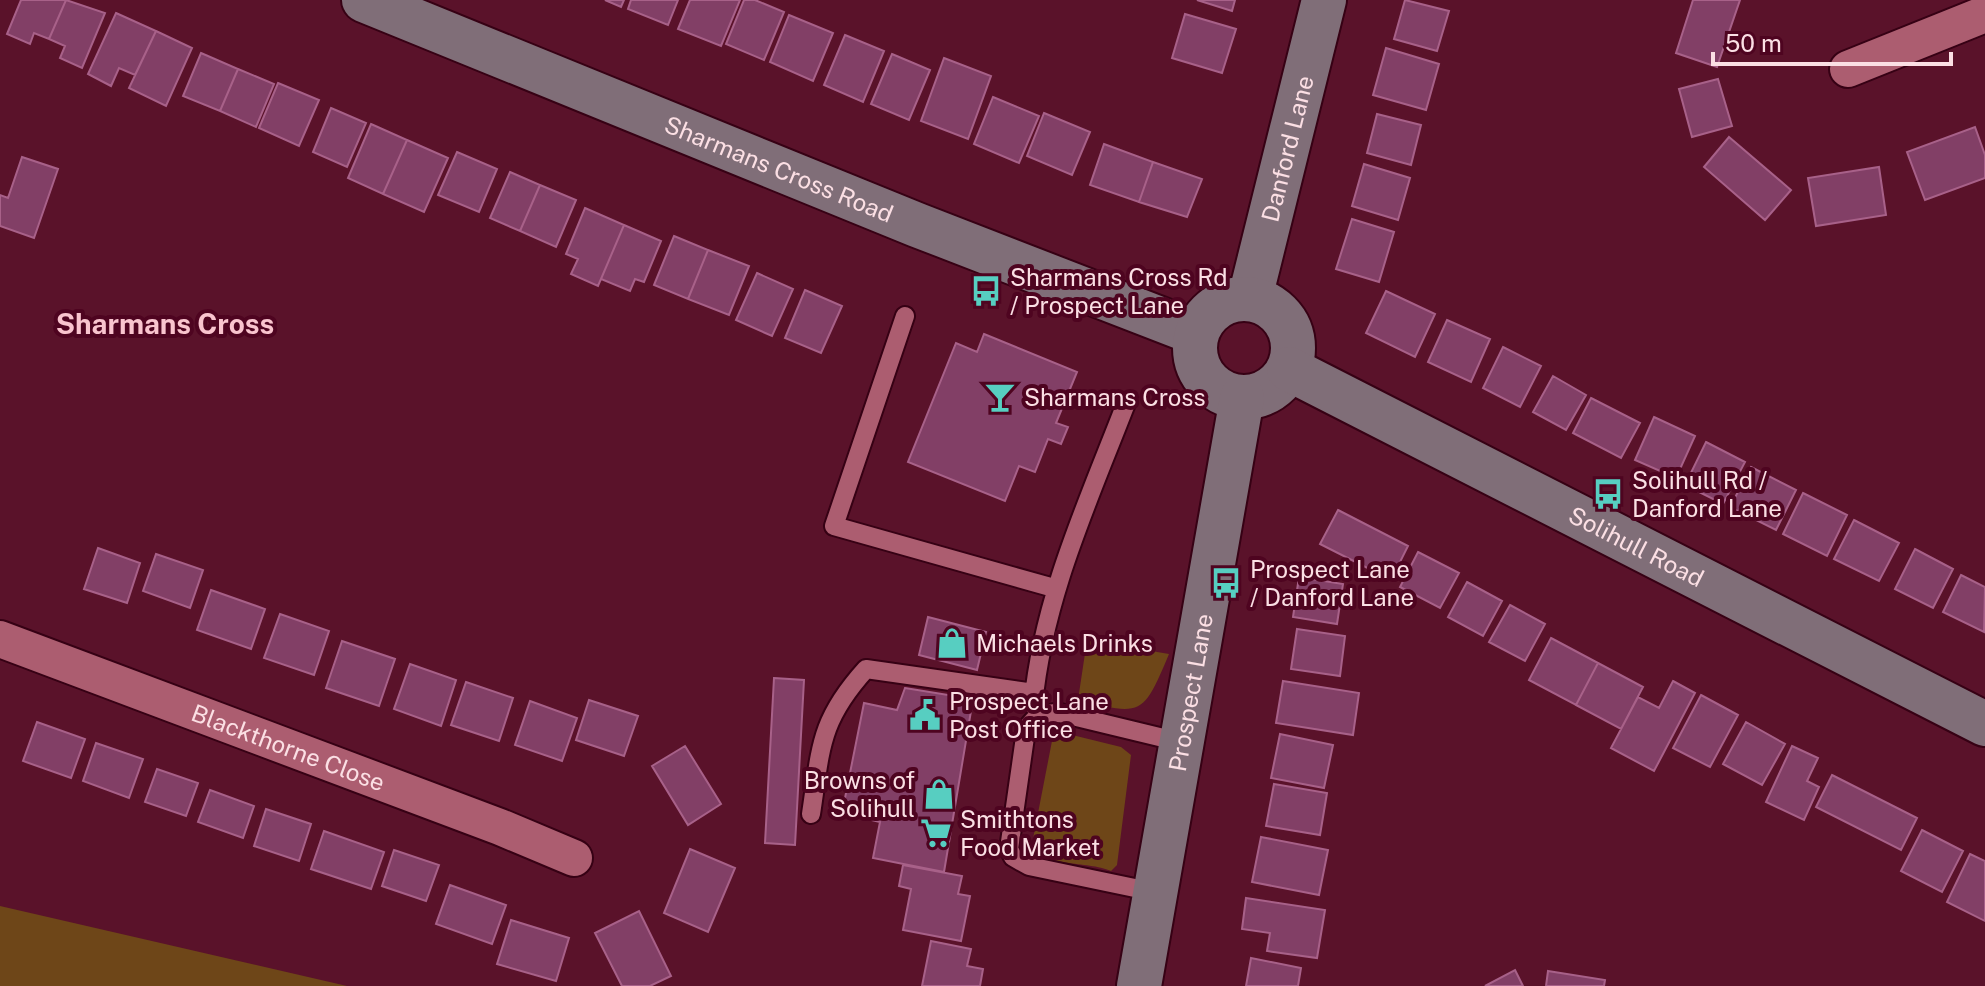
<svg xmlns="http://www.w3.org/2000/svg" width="1985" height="986" viewBox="0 0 1985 986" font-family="'Public Sans',sans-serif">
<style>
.green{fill:#6e4618}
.building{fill:#823f66;stroke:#a86189;stroke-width:2}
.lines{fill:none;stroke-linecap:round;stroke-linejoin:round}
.lane-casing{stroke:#360114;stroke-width:22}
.street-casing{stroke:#360114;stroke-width:40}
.secondary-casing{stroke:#360114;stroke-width:48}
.lane{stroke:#ac5d70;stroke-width:18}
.street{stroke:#ac5d70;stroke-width:36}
.secondary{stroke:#806e78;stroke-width:44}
.labels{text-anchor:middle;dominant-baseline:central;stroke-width:8;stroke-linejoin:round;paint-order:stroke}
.street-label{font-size:24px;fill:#fbdfe4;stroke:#4e0420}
.poi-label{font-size:24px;fill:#fbdfe4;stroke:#4e0420;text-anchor:start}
.quarter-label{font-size:28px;font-weight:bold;fill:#f9c4ce;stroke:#4e0420}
</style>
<rect width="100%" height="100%" fill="#5a122a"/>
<!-- green -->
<path class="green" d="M1087,640L1169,654C1143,716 1142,716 1078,700Z
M1060,732L1121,747L1131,755L1117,865L1111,871C1087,860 1041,870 1033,839L1052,741Z
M0,906L347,986H0Z"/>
<!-- building -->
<path class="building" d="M21,0H66L49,39L34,33L30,44L7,34Z
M66,0L105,13L82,68L60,58L65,46L49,39Z
M605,0H624L621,7Z
M631,0H678L668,25L628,9Z
M690,0H740L721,46L678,29Z
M744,0H755L784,12L764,60L726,44Z
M1197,0H1235L1232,11Z
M1405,0L1449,11L1437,51L1394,39Z
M1693,0H1740L1717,67L1676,53Z
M116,13L156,31L135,75L119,68L111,86L88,74Z
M1185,14L1236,29L1222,73L1172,58Z
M789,15L833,33L813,81L770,62Z
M156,31L192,48L166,106L129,88Z
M845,35L884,51L863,102L824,85Z
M1386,48L1439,64L1426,110L1373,95Z
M201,53L238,69L220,111L183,96Z
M892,54L930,70L909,120L871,104Z
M944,58L991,76L968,139L921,121Z
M238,69L274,84L256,127L220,111Z
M1718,79L1732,126L1692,137L1679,89Z
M278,83L319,100L299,146L259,128Z
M993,97L1039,116L1019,163L974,144Z
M331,108L366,123L347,167L313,152Z
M1044,113L1090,132L1072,175L1027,156Z
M1377,114L1421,125L1411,165L1367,153Z
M371,124L407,140L383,194L348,178Z
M1975,127L1985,155V178L1925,200L1907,152Z
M1729,137L1791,190L1765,220L1704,167Z
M407,140L448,158L424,212L383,194Z
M1104,144L1153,162L1139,202L1090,185Z
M457,152L497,169L479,212L438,195Z
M22,157L58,169L34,238L0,226V195L8,198Z
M1153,162L1202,179L1187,217L1139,202Z
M1364,164L1410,178L1398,220L1352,206Z
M1879,167L1886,215L1816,226L1808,178Z
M510,172L540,185L520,231L490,218Z
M540,185L576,200L556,247L520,231Z
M585,208L624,225L598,286L571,274L578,259L566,254Z
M1352,219L1394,232L1379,282L1336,269Z
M624,225L661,241L644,282L635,279L630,291L601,279Z
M674,236L708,250L688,299L654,285Z
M708,250L749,266L729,315L688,299Z
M757,273L793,289L772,336L736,320Z
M805,290L842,306L821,353L785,338Z
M1386,291L1435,314L1415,357L1366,333Z
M1447,320L1490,339L1471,382L1428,362Z
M984,334L1077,372L1056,423L1068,427L1061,444L1048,439L1035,472L1019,466L1005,501L908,462L956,343L977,352Z
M1503,347L1541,366L1520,407L1483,388Z
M1553,376L1586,395L1566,430L1533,412Z
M1591,398L1640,423L1621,458L1573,433Z
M1654,417L1695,436L1676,478L1635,460Z
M1706,442L1745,462L1723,504L1685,485Z
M1751,467L1796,490L1776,530L1730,507Z
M1803,493L1847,515L1827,556L1783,534Z
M1338,510L1408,546L1391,580L1320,544Z
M1854,520L1899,543L1879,581L1834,559Z
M98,548L140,563L127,603L84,589Z
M1915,549L1953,569L1933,608L1895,589Z
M1418,552L1459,573L1440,608L1400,587Z
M156,554L203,570L190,608L143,591Z
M1961,575L1985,587L1984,632L1943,612Z
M1299,577L1343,584L1337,624L1293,617Z
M1467,582L1502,601L1483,636L1448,617Z
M211,590L265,609L251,649L197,630Z
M1510,605L1545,624L1525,661L1489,642Z
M280,614L329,631L314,675L264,658Z
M928,617L986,632L977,670L919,655Z
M1297,629L1345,636L1340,676L1291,669Z
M1551,638L1598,663L1576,705L1529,680Z
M342,641L395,659L379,706L326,688Z
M1598,663L1643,687L1621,729L1576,705Z
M410,664L456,680L441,726L394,709Z
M774,678L804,680L795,845L765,843Z
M1283,681L1359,693L1353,735L1276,723Z
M1673,681L1695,693L1654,771L1611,748L1638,697L1659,708Z
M466,682L513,698L499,741L451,725Z
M905,688L973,699L944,872L873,858L880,822L842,813L864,703L897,710Z
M1701,695L1738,715L1710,767L1673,748Z
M589,700L638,716L624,756L576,740Z
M530,701L577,718L562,761L515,745Z
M37,722L85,739L71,778L23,761Z
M1746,722L1785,744L1762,785L1723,764Z
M1280,734L1333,745L1324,788L1271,778Z
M96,743L143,759L129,798L83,781Z
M685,746L721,804L688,825L652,766Z
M1792,746L1818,758L1807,781L1819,787L1804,820L1766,802Z
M157,769L198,783L186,816L145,802Z
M1832,775L1917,818L1901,850L1816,807Z
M1274,784L1327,793L1320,835L1266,826Z
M210,790L254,806L243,838L198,822Z
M266,809L311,824L299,861L254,846Z
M1922,830L1963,851L1942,892L1901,871Z
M324,831L384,852L371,889L311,869Z
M1261,837L1328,850L1319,895L1252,882Z
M690,849L735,868L708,932L664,913Z
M394,850L439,865L426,901L382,886Z
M1970,854L1985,861V921L1947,902Z
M903,865L962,876L958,894L970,896L961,941L903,930L911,889L899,886Z
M450,885L506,905L492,944L436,924Z
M1246,898L1325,910L1317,958L1267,951L1270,933L1242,929Z
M639,911L671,976L650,986H622L595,933Z
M511,920L569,938L556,981L497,964Z
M931,941L971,949L967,966L983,969L980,986H922Z
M1251,958L1301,968L1298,986H1246Z
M1515,970L1523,986H1485Z
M1548,971L1605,980L1604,986H1546Z"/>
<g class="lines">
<defs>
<path id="lane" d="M905,316L834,526L1054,588
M1033,705C1043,599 1087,504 1125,406
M811,814C821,748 819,721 866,669L1034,693
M1154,892L1029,866L1013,857L1009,849L1026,730C1035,715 1043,713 1060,713L1180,742"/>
<g id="street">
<path d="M1848,69L1985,14"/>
<path id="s1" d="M0,639L500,827L574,858"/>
</g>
<g id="secondary">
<path id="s2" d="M364,0L917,225L1196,333"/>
<path id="s3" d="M1250,298L1324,0"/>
<circle cx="1244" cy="348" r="49"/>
<path id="s4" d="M1289,369L1985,724"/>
<path id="s5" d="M1139,986L1242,398"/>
</g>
</defs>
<!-- lane casing -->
<use href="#lane" class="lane-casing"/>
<!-- street casing -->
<use href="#street" class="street-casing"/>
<!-- secondary casing -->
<use href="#secondary" class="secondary-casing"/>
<!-- lane -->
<use href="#lane" class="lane"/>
<!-- street -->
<use href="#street" class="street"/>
<!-- secondary -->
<use href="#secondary" class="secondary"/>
</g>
<!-- icons -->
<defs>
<symbol id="bus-bare" viewBox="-9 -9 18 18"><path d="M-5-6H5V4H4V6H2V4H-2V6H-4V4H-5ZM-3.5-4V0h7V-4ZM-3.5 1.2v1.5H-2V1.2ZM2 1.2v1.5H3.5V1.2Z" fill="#57cec1" stroke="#4e0420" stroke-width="2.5" paint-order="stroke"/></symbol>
<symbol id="bar-bare" viewBox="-9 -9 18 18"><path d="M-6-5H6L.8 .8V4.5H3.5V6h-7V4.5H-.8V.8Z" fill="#57cec1" stroke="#4e0420" stroke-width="2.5" paint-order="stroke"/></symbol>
<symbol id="shop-bare" viewBox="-9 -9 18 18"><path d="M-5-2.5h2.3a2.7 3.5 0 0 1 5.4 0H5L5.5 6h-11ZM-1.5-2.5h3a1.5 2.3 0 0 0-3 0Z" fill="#57cec1" stroke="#4e0420" stroke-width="2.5" paint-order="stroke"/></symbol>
<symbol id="civic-bare" viewBox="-9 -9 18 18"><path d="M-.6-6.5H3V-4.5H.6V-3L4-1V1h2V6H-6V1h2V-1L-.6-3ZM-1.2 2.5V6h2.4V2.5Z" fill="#57cec1" stroke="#4e0420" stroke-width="2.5" paint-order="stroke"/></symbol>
<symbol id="supermarket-bare" viewBox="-9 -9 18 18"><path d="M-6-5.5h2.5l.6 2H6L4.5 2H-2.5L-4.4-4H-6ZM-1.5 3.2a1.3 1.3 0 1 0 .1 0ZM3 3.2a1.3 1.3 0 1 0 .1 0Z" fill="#57cec1" stroke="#4e0420" stroke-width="2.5" paint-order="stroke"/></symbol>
</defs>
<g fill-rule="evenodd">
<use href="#bus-bare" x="964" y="269" width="44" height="44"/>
<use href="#bar-bare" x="978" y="375" width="44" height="44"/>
<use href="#bus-bare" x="1586" y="472" width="44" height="44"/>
<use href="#bus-bare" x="1204" y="561" width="44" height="44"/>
<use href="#shop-bare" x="930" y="621" width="44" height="44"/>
<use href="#civic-bare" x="903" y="693" width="44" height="44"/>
<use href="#shop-bare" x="917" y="772" width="44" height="44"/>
<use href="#supermarket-bare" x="914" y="811" width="44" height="44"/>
</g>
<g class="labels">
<!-- street labels -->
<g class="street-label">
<text stroke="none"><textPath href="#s3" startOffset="154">Danford Lane</textPath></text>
<text stroke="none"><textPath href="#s2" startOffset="448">Sharmans Cross Road</textPath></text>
<text stroke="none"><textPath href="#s4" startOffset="390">Solihull Road</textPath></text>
<text stroke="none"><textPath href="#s5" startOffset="298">Prospect Lane</textPath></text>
<text stroke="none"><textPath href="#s1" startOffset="308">Blackthorne Close</textPath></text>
</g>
<!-- poi labels -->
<g class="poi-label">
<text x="1010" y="277">Sharmans Cross Rd<tspan x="1010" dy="28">/ Prospect Lane</tspan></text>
<text x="1024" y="397">Sharmans Cross</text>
<text x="1632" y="480">Solihull Rd /<tspan x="1632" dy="28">Danford Lane</tspan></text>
<text x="1250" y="569">Prospect Lane<tspan x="1250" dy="28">/ Danford Lane</tspan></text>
<text x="976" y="643">Michaels Drinks</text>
<text x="949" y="701">Prospect Lane<tspan x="949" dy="28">Post Office</tspan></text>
<text x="915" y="780" text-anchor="end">Browns of<tspan x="915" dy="28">Solihull</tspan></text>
<text x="960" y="819">Smithtons<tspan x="960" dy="28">Food Market</tspan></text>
</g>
<!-- quarter labels -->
<g class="quarter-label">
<text x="165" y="323">Sharmans Cross</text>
</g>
</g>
<!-- scale -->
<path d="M1713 52v12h238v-12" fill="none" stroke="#fbdfe4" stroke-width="4"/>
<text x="1725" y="52" font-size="24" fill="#fbdfe4" stroke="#4e0420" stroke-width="6" paint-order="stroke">50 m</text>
</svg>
